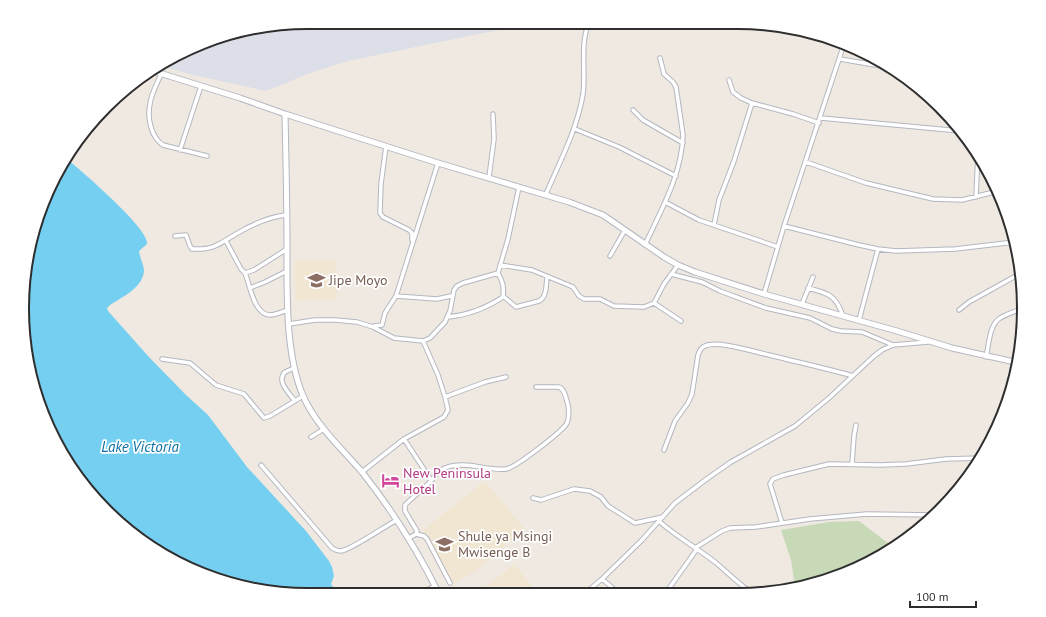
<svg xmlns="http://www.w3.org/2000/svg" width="1046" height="617" viewBox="0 0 1046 617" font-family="'PT Sans',sans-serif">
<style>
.education{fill:#f0e6d1}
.airport{fill:#dcdee8}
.cemetery{fill:#c8d9b8}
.water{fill:#75cff0}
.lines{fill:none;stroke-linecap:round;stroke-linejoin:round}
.street-casing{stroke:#b4b7c1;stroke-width:5.5}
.secondary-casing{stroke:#b4b7c1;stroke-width:7}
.street{stroke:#fff;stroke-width:3.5}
.secondary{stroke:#fff;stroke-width:5}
.labels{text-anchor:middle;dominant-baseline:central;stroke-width:3.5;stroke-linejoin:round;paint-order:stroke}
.education-label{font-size:14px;fill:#785e54;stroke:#fff;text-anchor:start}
.hotel-label{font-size:14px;fill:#b23c85;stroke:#fff;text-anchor:start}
.water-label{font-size:15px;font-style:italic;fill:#0d6fa3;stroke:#fff}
.rim{fill:none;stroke:#2e2e2e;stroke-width:2}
</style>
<rect width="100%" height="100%" fill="#efe9e1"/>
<!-- education -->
<path class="education" d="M335,259L337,299L296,301L294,261Z
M485,481L524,528L480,568L454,584L422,531Z
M515,564L538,594H476Z"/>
<!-- airport -->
<path class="airport" d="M309,22H537L348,61L310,73L266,91L189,74L162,66L217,37Z"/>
<!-- cemetery -->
<path class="cemetery" d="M859,521L893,547L881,557L829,580L795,587L791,560L781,530L829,522Z"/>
<!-- water -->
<path class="water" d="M66,158C80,170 150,229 147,244L139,251C140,258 143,263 144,270C144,287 122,297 110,305L107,308L108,311L148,356L186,395L208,415L247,467L306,531L329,561L332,567L334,576L331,584L338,594H290L216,580L150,547L81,483L37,401L22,309L32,234Z"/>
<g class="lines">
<defs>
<path id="street" d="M840,59L892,68
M161,74C157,84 151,94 150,104C147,118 151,137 163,145L207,156
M729,80L733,92L741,98L752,103L793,114L819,123
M633,110L643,120L683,143
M821,118L960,131
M575,129L619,147L676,176
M386,146L381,184L380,213L383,217L409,230L412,233V240
M180,150L201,86
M806,162L866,183L933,199L962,200L998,191
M489,177L494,139L493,114
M546,194C560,161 577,130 583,94C586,71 580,46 588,25L593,22
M976,197L978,153
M665,202L699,220L778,247
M714,225L719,200L734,161L752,103
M784,226L859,245L878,249L896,251L955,249L1015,242
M175,236L186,235L190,246L192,249C214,250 219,244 236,234C251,225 268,217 286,215
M226,241L241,269L245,273L254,270L287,249
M1012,243L1019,260
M645,245C661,210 682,174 683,135L676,87L673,82L664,74L660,58
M610,256L625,230
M500,265L532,270L573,287L579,296L584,299H600L614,306L644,307L654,303L664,284L678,265
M245,273C250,285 254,315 270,315C276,315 283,311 288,310
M671,274L702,282L720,291L766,308L810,318L832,329L841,331L862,332L893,345
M250,288L265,282L287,271
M808,288C828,293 836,295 843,316
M764,294L784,226L844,44
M396,296L437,299L451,296
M503,296L516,307L539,301C547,297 546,285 547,277
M654,303L681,321
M802,304L813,277
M959,310L969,302L1021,273
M448,317C469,315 485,309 503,297C504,287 503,282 498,273L508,239L519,187
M859,320L878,249
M289,324L315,320H335L357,322L373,327L394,338L423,341L430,338L445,322L450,311L454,290L457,286L463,283L498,273
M374,326L382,325L385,313L396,296L438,163
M986,357C989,345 989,325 1000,318C1007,314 1016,311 1024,308
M162,359L190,363L216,385L244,394L264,418L270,416L303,396
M294,368L285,372C276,381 289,393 295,401
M445,397L485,382L506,377
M311,437L324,429
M404,439L431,480
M664,450L675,421L688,403L692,394L698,355C699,352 701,347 705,346C718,340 755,352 769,355C797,362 825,368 853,376
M852,464L854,436L856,425
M261,465L332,548C335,550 337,551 341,551C351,550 385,526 397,520
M362,472L404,439L444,417L448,410L445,397L438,375L423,341
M533,498L541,500L574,489L590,491L601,497L608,506L635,523L663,517
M660,522C677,537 697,548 715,562C728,573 739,584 753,594
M782,523L770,484L773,479L784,475L829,464L880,465L906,464L946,459L981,458
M416,534L424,536L427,539L450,583
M409,538L416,534L417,531L405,511V505C413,497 422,490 430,482C435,477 438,470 445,468C465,460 486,471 506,469C515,468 563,431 567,423C569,418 569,411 568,405C566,399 565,389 559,387H536
M695,548L722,531L730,528L756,527L810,519L867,514L935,515
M602,579L620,594
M419,594L435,586
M584,594L602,579L642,540L675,503L708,478L731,462L795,426L829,398L873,357L882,350L893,345L928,342
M665,594L697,549"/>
<path id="secondary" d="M153,71L240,98L285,114L438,163L569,202L603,215L664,257L678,265L695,272L764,294L897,331L952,348L1019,363
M285,114C286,159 287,205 287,250C287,296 285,363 307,404C321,430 343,450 362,472C392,510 418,551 439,594"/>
</defs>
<!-- street casing -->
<use href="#street" class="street-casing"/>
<!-- secondary casing -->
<use href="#secondary" class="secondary-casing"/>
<!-- street -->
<use href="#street" class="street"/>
<!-- secondary -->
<use href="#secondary" class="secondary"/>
</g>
<!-- icons -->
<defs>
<symbol id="school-bare" viewBox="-9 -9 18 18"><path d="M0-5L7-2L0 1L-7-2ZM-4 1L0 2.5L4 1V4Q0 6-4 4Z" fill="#8d6e63" stroke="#fff" stroke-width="2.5" paint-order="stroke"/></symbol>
<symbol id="hotel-bare" viewBox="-9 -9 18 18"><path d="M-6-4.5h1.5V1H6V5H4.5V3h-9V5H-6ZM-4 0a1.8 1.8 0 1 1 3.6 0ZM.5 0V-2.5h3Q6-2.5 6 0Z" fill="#d1479c" stroke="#fff" stroke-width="2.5" paint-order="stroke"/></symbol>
</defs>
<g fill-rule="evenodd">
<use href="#school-bare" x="304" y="268" width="25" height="25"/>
<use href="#hotel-bare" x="378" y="468" width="25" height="25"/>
<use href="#school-bare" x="432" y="532" width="25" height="25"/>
</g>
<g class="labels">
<!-- education labels -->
<g class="education-label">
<text x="329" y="280">Jipe Moyo</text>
<text x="458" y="536">Shule ya Msingi<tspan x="458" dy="16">Mwisenge B</tspan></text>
</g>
<!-- hotel labels -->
<g class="hotel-label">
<text x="403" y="473">New Peninsula<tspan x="403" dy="16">Hotel</tspan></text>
</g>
<!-- water labels -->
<g class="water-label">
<text x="140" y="446">Lake Victoria</text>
</g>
</g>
<!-- crop -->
<path d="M0 0H1046V617H0ZM308 29H738A279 279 0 0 1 1017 308V309A279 279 0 0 1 738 588H308A279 279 0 0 1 29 309V308A279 279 0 0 1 308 29Z" fill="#fff" fill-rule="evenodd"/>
<path class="rim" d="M308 29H738A279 279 0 0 1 1017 308V309A279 279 0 0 1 738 588H308A279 279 0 0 1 29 309V308A279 279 0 0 1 308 29Z"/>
<!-- scale -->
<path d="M910 601v6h66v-6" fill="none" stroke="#2e2e2e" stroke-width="2"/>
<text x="916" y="601" font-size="12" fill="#2e2e2e" stroke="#ffffff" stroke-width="3" paint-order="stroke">100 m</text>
</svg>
